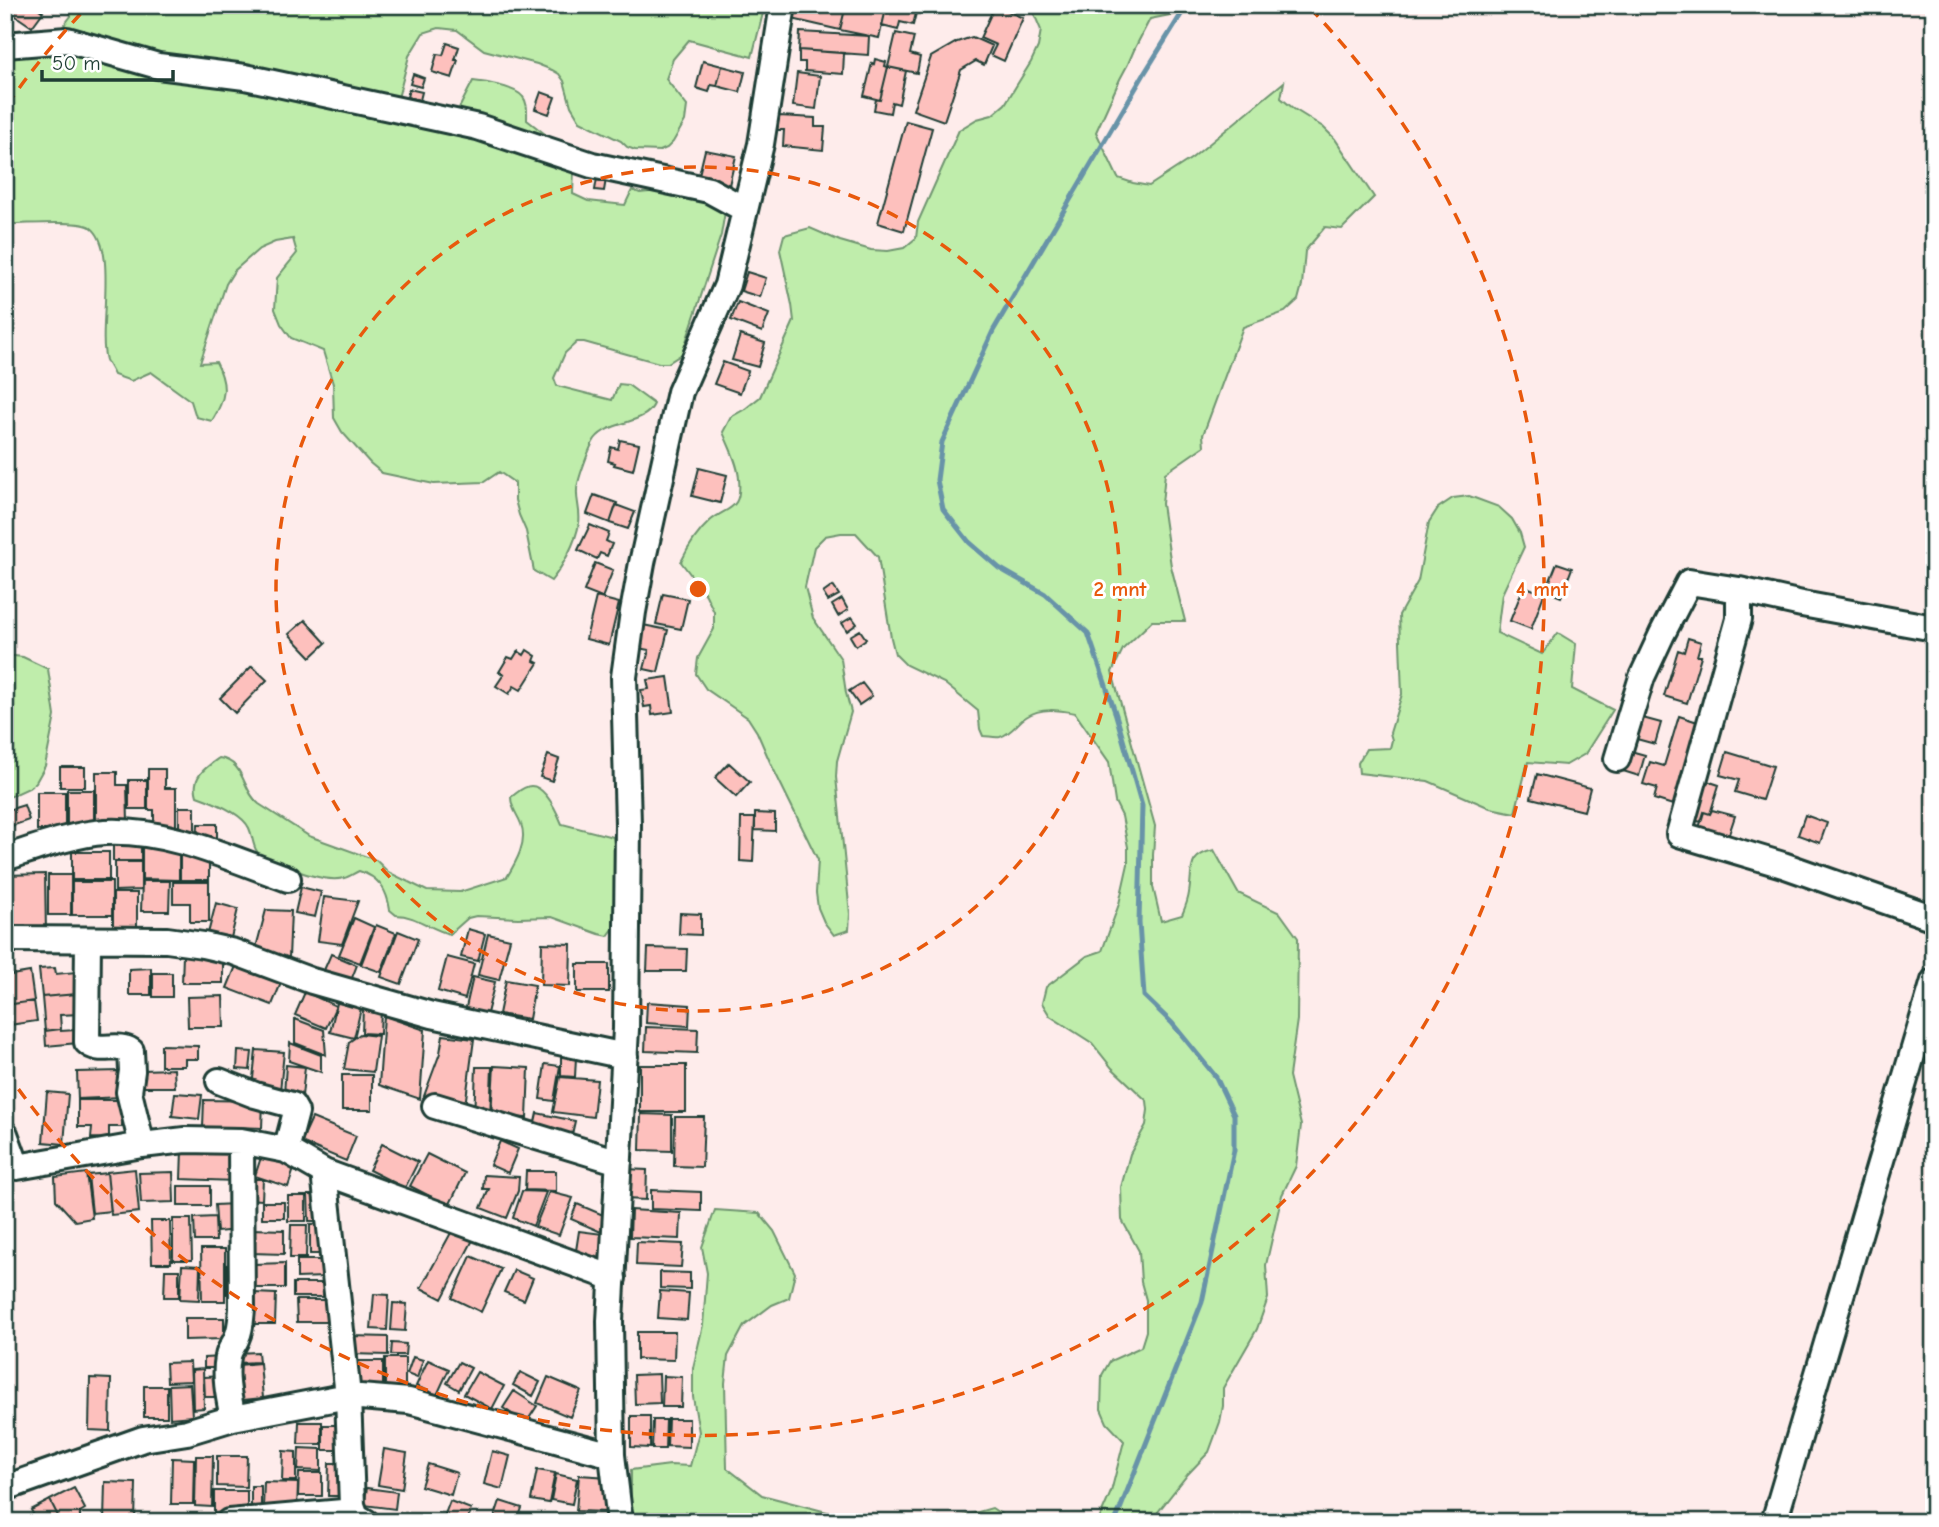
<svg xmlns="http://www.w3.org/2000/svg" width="1939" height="1527" viewBox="0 0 1939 1527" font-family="'Comic Neue',sans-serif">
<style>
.green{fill:#bfedab;stroke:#6f9570;stroke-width:2}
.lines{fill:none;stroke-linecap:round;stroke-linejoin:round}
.stream{stroke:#6893a8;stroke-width:5}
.building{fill:#fdc0bd;stroke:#1f3d34;stroke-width:2}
.minor-casing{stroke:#1f3d34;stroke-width:30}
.minor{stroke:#fff;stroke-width:24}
.ring{fill:none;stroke:#e8590c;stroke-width:3.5;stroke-dasharray:12 9}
.centre{fill:#e8590c;stroke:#fff;stroke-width:3.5}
.ring-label{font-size:21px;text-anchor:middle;font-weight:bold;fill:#e8590c;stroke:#fff;stroke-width:6;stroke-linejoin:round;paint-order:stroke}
</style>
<rect width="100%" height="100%" fill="#feeceb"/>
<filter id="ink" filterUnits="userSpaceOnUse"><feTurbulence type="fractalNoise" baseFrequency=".0143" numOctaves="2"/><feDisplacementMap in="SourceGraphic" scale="14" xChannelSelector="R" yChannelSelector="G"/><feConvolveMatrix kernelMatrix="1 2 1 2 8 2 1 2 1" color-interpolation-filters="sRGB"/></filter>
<g filter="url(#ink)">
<!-- green -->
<path class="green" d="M69,5H765L752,57L689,40L673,59L666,79L687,106L685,121L673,142L667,148L660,151L635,150L627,147L621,141L580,121L571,106L564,81L559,74L552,70L537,64L484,50L457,30L439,28L423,33L409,56L397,102L456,114L473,81C485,82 516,87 523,97C528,103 527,112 527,120L554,141L574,168L573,194L588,201L625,205L632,190L640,193L658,191L727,200L721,235L682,354L668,363H659L584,342H577L565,353L554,378L557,386L612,400L619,384L628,385L654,404C645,425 610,420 595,439C590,446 577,481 577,490C576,501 581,511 579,523C576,542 563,566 551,581L534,571L526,531L519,515L515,500V483L499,472L484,482L434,484L382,473L370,463L342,432L334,418L333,384L323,351L291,338L281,324L275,309L277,278L297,253L293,239L275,242L259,249L234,271L226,284L200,363L216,362C228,385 226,398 212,421L196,417L191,401L151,372L131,381L114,375C112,370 108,365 106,360C97,330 119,247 90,227C80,220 29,224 14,224L5,200V51L61,29L71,16Z
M1028,5H1207L1205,8L1150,19L1134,50L1128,64L1120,79L1096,132L1118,178L1133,183L1149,186L1192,158L1284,82L1281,98L1294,109L1323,127L1335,139L1374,197L1342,229L1325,227L1305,251L1302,285L1298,300L1285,312L1243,327L1203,435L1204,446L1165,473L1162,504L1171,566L1185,621H1152L1123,649L1112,672L1155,826L1153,855V887L1161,921L1182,915C1185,908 1188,901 1189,893C1193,870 1186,856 1214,850L1238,893L1280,913L1298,938L1297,1020L1289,1076L1301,1125L1296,1166L1282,1195L1266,1265L1268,1298L1257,1329L1223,1388V1406L1220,1422L1209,1452L1188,1474L1150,1522H1098L1111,1492L1124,1441L1107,1423L1101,1409L1102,1375L1110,1361L1141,1347L1146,1331V1300L1141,1282L1139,1251L1122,1220L1121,1187L1130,1154L1146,1125L1148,1110L1147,1101L1112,1068L1092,1043L1050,1016L1042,1003L1046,987L1087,956L1102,951L1119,904L1128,864V847L1122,816L1115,802L1109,762L1075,713C1059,710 1041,707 1026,717C1018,722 1011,734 1000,737C995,738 988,736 983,736L980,729L978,711L944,683L906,665L895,654L891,638L878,557L856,533H841L825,536L814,547L805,587L813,618L841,659L846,693L851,712L837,761L836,777L850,914L849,930L834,935L824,922L818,908L816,893L818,860L770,762L757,732L748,718L706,689L696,674L698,658L714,629V612L706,595L681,562C688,547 698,532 710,521C728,506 742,511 739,479C738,463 729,447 723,432L731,417L745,409L760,397L794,321L792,305L780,250L784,235L810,228L840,241L871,250L888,251L904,248L916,238L918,222L959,130L977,119L992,115L1005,104L1031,62L1038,47L1041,30L1035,16Z
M1469,496L1499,507L1512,519L1520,533L1524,547L1502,594L1497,633L1542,654L1558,633L1576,644L1572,689L1613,710L1585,754L1566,765L1528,762L1515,813L1490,808L1428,781L1359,773L1358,763L1366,749L1390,748L1392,740L1390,733L1402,694L1399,615L1418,581L1429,522L1438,508L1453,498Z
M5,655L23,657L48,669L55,716L45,766L36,782L29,788L5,799Z
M219,758C245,761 242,791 259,804L309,836L376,860L388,872L427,891L460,892L507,877C516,862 528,842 521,824C517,813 511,809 511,797C517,793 523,786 531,786C545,786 557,812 562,824L613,837L619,873L613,929L608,936L599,934L552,917L518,918L476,916L468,918L450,934C431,930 416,915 396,915L390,910C387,890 379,877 359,871C354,873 349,877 344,878C322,884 283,865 263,858C252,850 254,839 249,828C242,813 211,801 197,796C191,777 205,768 219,758Z
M715,1210L759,1213L774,1231L795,1273L789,1298L772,1305L744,1326L728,1356L725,1383L727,1468L762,1495L865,1522H653L631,1515V1470L670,1465L690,1466L699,1432L693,1397V1368L703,1325L707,1273L702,1247Z
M992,1508L1013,1522H943Z"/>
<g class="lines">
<!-- stream -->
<path class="stream" d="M1115,1522L1202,1302L1234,1150V1115L1216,1077L1172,1023L1144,996L1139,922L1142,806L1116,715L1088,633L1045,594L999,568L969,542L943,509L937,480L942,442L993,331L1144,74L1187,5"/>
</g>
<!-- building -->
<path class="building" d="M19,5H34L43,12L32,27L13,14Z
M795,5H846L840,30L792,19Z
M846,5H887L879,38L840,30Z
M887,5H918L913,25L900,22L898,30L882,26Z
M995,5L1023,18L1004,61L991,55L996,45L980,38Z
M800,32L869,36L868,55L799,50Z
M896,33L914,37L910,54L920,57L917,73L888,67Z
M972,37L992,46L984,65L976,61L961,70L944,121L913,110L931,57L957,42Z
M447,43L459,47L455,60H458L452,78L432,72L437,54L443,55Z
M799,50L844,53L843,74L805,71V62H799Z
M875,59L886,62L885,66L888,67L880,100L864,96L872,63L874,64Z
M703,61L722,66L717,86L711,85L709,92L696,88Z
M722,66L745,72L740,92L717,86Z
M888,67L906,71L899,104L892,102L890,113L874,110L876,99L880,100Z
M797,73L820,76L816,109L793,106Z
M413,74L424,78L421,87L410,84Z
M409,89L422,92L420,100L407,97Z
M541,92L555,97L549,114L535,109Z
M779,116L815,118V127H825L823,150L783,146L784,130H777Z
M906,121L932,128L904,231L878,223Z
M705,150L736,156L729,185L698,179Z
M597,178L606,179L604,191L595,190Z
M747,272L766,278L760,297L741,291Z
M738,302L769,314L762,332L731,320Z
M740,335L765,343L758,367L732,360Z
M723,362L748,371L740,393L714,384Z
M620,440L639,444L633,470L614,465L615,463L608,461L611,447L618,449Z
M699,468L727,475L720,503L692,496Z
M594,495L617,503L610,523L587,514Z
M616,505L635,512L628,529L610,523Z
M590,525L609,533L606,541L612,544L607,556L600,553L597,559L578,550Z
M595,563L613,570L602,598L584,591Z
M1557,563L1572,568L1561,597L1546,591Z
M833,586L839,595L828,601L823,593Z
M1524,586L1544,594L1531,629L1510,621Z
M663,594L688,599L681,629L656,624Z
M596,597L619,603L609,645L586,639Z
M842,599L848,610L838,616L832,605Z
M852,617L857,624L847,631L842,623Z
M305,620L326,643L311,657L289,634Z
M643,625L668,630L658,672L644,669L649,650L638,648Z
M860,630L866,639L856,646L850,636Z
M1688,638L1701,642L1697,656H1701L1687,703L1664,696L1678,650L1684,652Z
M527,650L536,656L534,661L538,663L521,690L514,686L509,694L496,686L504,674L499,672L508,657L513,659L518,651L524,655Z
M252,666L267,680L235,713L220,698Z
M668,677L673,712L652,715L651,706L644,707L641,690L649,689L647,680Z
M862,683L872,696L859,705L849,691Z
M1679,716L1704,724L1679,807L1654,799L1657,788L1643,784L1650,762L1664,766Z
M1639,717L1661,723L1655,744L1633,738Z
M1627,750L1645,755L1639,776L1620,770Z
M1727,752L1773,766L1762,800L1735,792L1739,780L1720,775Z
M548,755L559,759L552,781L540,777Z
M729,763L750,782L736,797L715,778Z
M60,767H85V787H60Z
M148,769H165V788H176V834H154V810H148Z
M96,772H117V785H127L128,822L96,821Z
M1537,774L1590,788L1584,811L1531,798Z
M1701,779L1719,785L1710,814L1704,812L1701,822L1690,819Z
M129,780H147V809H129Z
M67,790H94V822H84V829H67Z
M37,792H65V830H37Z
M24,805L29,820L9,827L5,811Z
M179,807H195V839H179Z
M1712,810L1735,816L1727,840L1698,831L1704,812L1710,814Z
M755,813L775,814V831L755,830Z
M1805,815L1827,823L1820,843L1798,835Z
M741,818H755L753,862L740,861Z
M5,821L16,850L5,854Z
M198,824H217V852L197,845Z
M142,836L179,844V880L142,879Z
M113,842H141V861H113Z
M180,845L209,854V880H180Z
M72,852H109V880H72Z
M115,862H141V890L115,891Z
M45,874L46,934H5V875Z
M48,875H71V915H48Z
M142,881H170L169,911H141Z
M72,882H112V915H72Z
M173,882H209V922H190V903H173Z
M301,887L321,892L315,917L295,913Z
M113,893H137V935H113Z
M324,897L358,901L342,944L318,941Z
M216,903L238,909L229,946L206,941Z
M266,910L291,911L289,958L254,955Z
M680,913L701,914V935L679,934Z
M354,918L374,927L360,963L339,955Z
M376,925L396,933L381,972L361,965Z
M468,929L485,934L478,961L461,957Z
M398,931L418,939L401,984L381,977Z
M488,934L510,939L499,980L478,975Z
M542,943L571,944L570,986L541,985Z
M648,948L687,949L686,971H647Z
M331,954L357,965L348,988L321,977Z
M183,955L223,956V983H182Z
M447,957L474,964L465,999L438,991Z
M577,964H609V992H577Z
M236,966L281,983L272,1005L227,988Z
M55,968L56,974L76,972L77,994L42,997L39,969Z
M151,968V995H129V969Z
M30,972L34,1001L5,1005V976Z
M153,973H172V997H153Z
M473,977L495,982L485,1021L464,1016Z
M506,980L535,985L529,1019L499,1014Z
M305,992L336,1006L326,1028L295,1015Z
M77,994L79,1014L60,1015L61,1029L45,1031L42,997Z
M223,996L224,1027H188L187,997Z
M338,999L362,1004L354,1038L330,1032Z
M34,1001L37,1021L9,1025L6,1005Z
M647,1002L690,1005L689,1026L646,1023Z
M363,1008L381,1009L380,1034L362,1033Z
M384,1016L425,1030L420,1099L379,1085Z
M295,1019L324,1030L326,1055L295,1043Z
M646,1027L698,1029L697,1053L645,1051Z
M61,1029V1031L76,1030L78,1043L46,1046L45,1031Z
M360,1034L378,1036L373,1072L344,1069L349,1042Z
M443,1035L474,1039L465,1106L424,1096L440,1053Z
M290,1043L321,1055V1072L289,1061Z
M161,1045L198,1046V1059H185V1066H161Z
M256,1050L284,1052L280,1091L252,1088Z
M238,1051L252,1052L250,1070L237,1069Z
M561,1056L576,1057L575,1077L561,1076Z
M545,1064L560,1066L554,1101L540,1099Z
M286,1065L305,1067L302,1096L284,1094Z
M640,1065H686V1112H640Z
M494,1066L529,1068L527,1118L491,1116Z
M476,1067H492L490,1118H474Z
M174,1069L175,1087H143L142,1070Z
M121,1071L122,1097L78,1099L77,1072Z
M342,1075H372V1110H342Z
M560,1077L597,1080L593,1117L553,1112Z
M47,1092L68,1094L64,1144L43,1142Z
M175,1093L202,1095L199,1119L172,1116Z
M78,1100H122V1127H109V1139L91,1138L92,1127H78Z
M204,1100L263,1101L262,1128L238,1127V1136H226V1127H203Z
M537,1113L575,1121L570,1143L532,1136Z
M641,1114L672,1115V1151L640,1150Z
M675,1117H704L702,1167L674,1166Z
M312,1118L356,1136L346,1161L301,1142Z
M500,1141L518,1149L508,1173L490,1165Z
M382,1144L418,1162L405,1188L369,1170Z
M182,1150L236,1153L235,1181L181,1179Z
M263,1151L296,1163L288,1187L255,1176Z
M427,1154L465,1173L449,1206L410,1186Z
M135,1169L139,1212L111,1215L107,1172Z
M625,1169L647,1170L646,1200L624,1199Z
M526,1171H556V1191L525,1190Z
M173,1172L174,1202L141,1203L139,1173Z
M86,1173L92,1218L75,1221L56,1200L55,1177Z
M107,1173L111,1211L92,1213L88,1175Z
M484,1175L519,1177L518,1191L507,1218L481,1208L489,1189H483Z
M246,1179H263L262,1200L245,1199Z
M178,1186H210V1206H178Z
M651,1190L701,1192V1211L651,1209Z
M522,1191L546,1192L533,1226L513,1218Z
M549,1192L573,1198L559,1235L535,1227Z
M308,1195H323V1221H309Z
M288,1196H306V1221H288Z
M262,1202H284V1218H262Z
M235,1204L237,1230L217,1232L215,1205Z
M577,1204L608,1217L601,1232L571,1219Z
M631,1210L681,1213L680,1239L630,1237Z
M215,1217L216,1241H195L194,1218Z
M173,1219H191L192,1260H173Z
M151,1221H170L171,1263H152Z
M310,1224H326L327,1254H310Z
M291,1225H307L306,1258H290Z
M251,1229L284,1230V1254L251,1253Z
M453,1229L473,1240L442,1299L421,1288Z
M579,1231L603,1234L599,1261L575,1257Z
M637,1242L683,1244L681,1267L636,1265Z
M201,1249H225V1301H202Z
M471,1256L501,1269L481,1312L452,1298Z
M297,1260H323L324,1277L297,1278Z
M285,1263V1288H254V1264Z
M240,1264V1293L227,1294L226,1265Z
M182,1265L200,1266L199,1300L180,1299Z
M165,1270H179V1297H164Z
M514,1270L533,1278L524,1300L504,1292Z
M660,1272L690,1273V1289L660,1288Z
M293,1283H325L326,1297H293Z
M660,1291L689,1293L687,1320L658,1318Z
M254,1293L276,1294L275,1324H254Z
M374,1294L389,1295L387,1330L371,1329Z
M296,1300H334V1322H297Z
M393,1303L407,1304L405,1331L391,1330Z
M185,1318H224V1339L185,1340Z
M637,1332H675L674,1360L637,1359Z
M351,1336L388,1337V1355L351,1354Z
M392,1343L406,1344L405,1355H391Z
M258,1352L259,1362L237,1363L236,1353Z
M221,1357V1368H204V1358Z
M413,1357L423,1360L417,1378L407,1374Z
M385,1358H405V1388H385Z
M428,1360L449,1369L437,1395L416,1386Z
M358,1361H383V1389H358Z
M190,1362L191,1381L167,1382L166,1363Z
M459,1362L471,1368L459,1390L447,1383Z
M260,1363L263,1398L243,1400L239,1365Z
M203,1369L204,1408L193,1409L192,1370Z
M477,1372L504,1386L492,1409L464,1394Z
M520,1372L540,1382L533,1396L513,1385Z
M659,1374L660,1403L635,1404L634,1375Z
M223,1376L224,1397H205L204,1377Z
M663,1376L682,1377L681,1407H662Z
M548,1377L581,1391L570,1417L537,1403Z
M90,1378L111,1379L110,1431L89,1430Z
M190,1384L192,1416L170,1418L169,1385Z
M144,1386H167V1417H144Z
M514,1391L537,1406L526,1423L503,1408Z
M631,1416H650V1448L631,1447Z
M668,1419H689V1447L667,1446Z
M653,1420H666L665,1449H652Z
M299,1422H322V1444H298Z
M323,1425H343V1450H323Z
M299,1448L321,1449V1471L298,1470Z
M384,1449L407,1453L402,1489L378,1485Z
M283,1451L296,1452V1481H282Z
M492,1451L510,1456L502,1489L484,1484Z
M196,1456H213L212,1507L195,1506Z
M217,1456H247L246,1487L217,1486Z
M172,1458L194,1459L193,1504H171Z
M329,1463H349L348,1496H328Z
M428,1464L457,1473L451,1495L421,1486Z
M537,1470L555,1473L549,1503L531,1500Z
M299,1473H322V1496H298Z
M556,1474L577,1479L572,1504L551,1500Z
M579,1475L609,1477L607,1512L576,1511Z
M105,1482L136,1483L135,1522H104Z
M264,1482L298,1483L297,1509L263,1508Z
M251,1486H261V1514H251Z
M74,1488L85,1509L80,1512V1521L61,1522L50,1500Z
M367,1488L397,1492L395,1509L364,1505Z
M214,1491H247V1515L214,1514Z
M50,1500L61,1522H37L31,1510Z
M450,1501L471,1509L467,1522H442Z
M500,1501L522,1508L517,1522L495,1516Z"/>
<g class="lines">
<defs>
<path id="minor" d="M5,45L67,40L158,66L245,77L478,127L592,165L709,190L744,209
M1739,590V619L1679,834L1783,865L1934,918
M1617,759L1642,677L1662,634L1689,582L1739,590L1802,604L1934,628
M5,858C36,848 73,834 105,832C169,829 229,858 288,879
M5,939L167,940L203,945L234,952L312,981L432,1015L625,1056
M88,941L87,1042C99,1054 117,1042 131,1051L132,1071L129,1092L142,1145
M219,1081L255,1095L292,1105L296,1112L286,1150
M435,1106L619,1162
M5,1134L17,1167L142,1145L185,1140L241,1141L286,1150L324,1172L613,1278
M324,1172L348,1396L352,1505L356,1516L366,1522
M233,1418C229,1398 224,1377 228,1357C229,1349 235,1344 237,1337C241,1328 241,1319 242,1309L241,1141
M612,1455L620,1522
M5,1488L143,1439L187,1432L233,1418L348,1396L409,1401L612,1455L610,1321L626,1029L628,824L624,677L633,612L642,563L680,392L727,285L761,144L783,5
M229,1522L354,1511
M1774,1522L1934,981"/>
</defs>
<!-- minor casing -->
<use href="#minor" class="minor-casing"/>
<!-- minor -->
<use href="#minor" class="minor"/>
</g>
</g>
<!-- distance rings -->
<g class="ring">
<circle cx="698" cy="589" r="422"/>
<path d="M7 105A844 844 0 0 1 86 8M1310 8A844 844 0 1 1 7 1073"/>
</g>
<circle cx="698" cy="589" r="10" class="centre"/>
<g class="ring-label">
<text x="1120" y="596">2 mnt</text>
<text x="1542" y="596">4 mnt</text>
</g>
<!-- margin -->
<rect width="1939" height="1527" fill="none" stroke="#fff" stroke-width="28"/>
<rect x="14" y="14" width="1911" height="1499" fill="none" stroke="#1f3d34" stroke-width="2.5" filter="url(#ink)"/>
<!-- scale -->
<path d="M42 70v10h131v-10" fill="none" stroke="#1f3d34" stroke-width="3.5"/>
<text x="52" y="70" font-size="21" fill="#1f3d34" stroke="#ffffff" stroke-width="5" paint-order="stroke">50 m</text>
</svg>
